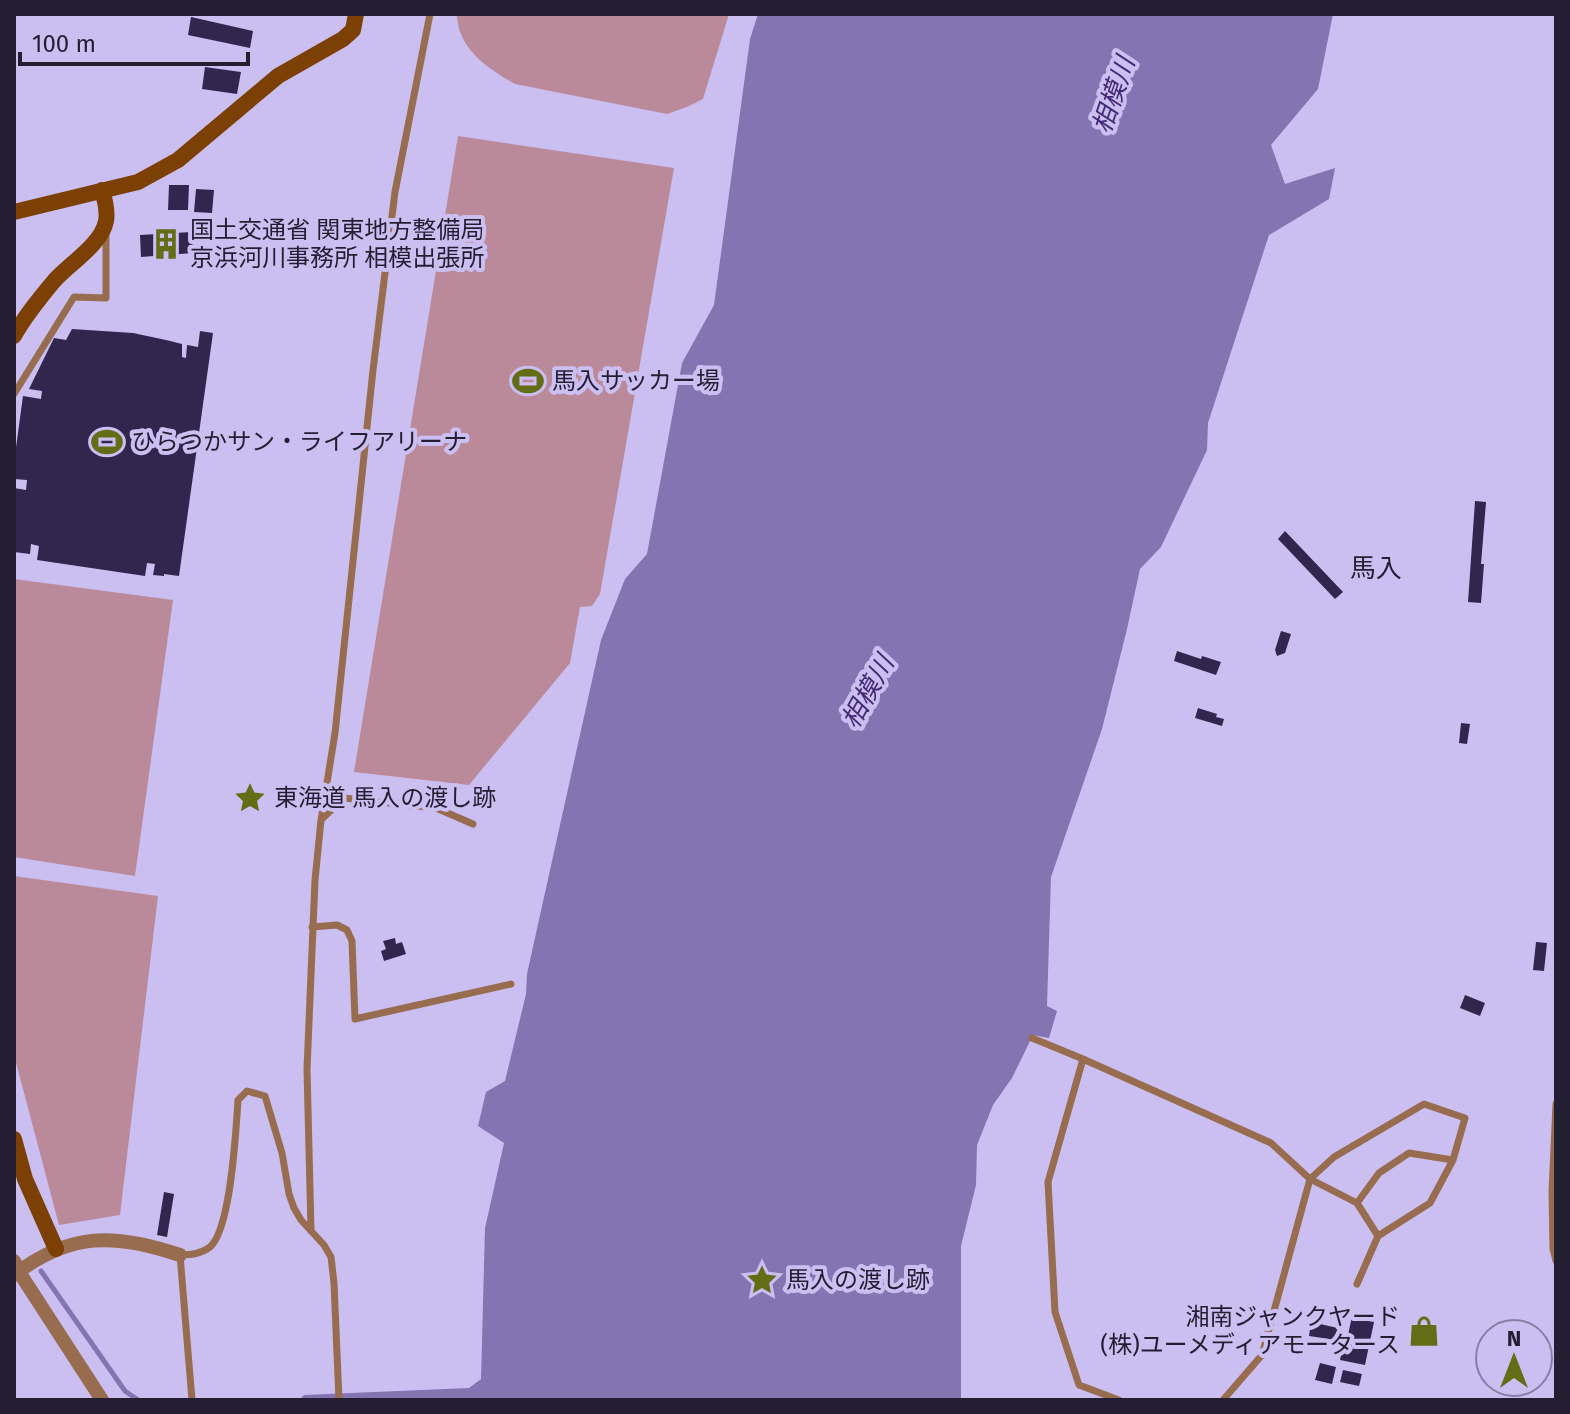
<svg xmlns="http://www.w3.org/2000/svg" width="1570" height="1414" viewBox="0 0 1570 1414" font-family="'Fira Sans','Noto Sans JP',sans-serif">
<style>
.green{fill:#ba8a9b}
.water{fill:#8574b2}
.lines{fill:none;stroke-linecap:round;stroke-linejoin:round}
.stream{stroke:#8574b2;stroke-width:5}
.building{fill:#32264e}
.lane{stroke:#986d4f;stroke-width:7}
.street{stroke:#986d4f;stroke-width:14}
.secondary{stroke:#7c4004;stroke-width:16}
.labels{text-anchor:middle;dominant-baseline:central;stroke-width:8;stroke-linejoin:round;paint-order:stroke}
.poi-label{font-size:24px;fill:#231e31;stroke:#cbbff2;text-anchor:start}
.water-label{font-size:26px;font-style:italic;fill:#452975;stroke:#cbbff2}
.neighbourhood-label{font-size:26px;fill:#231e31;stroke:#cbbff2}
</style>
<rect width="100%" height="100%" fill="#cbbff2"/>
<!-- green -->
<path class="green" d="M456,14H729L703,99L687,107L667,114L515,84C494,72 470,57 461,34C458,28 458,20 456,14Z
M458,136L674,168L600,594L592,606L580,607L570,663L469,785L354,772Z
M14,579L173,600L135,876L14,857Z
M14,876L158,896L120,1215L59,1225L14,1055Z"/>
<!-- water -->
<path class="water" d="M758,14H1333L1318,89L1271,145L1285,184L1335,168L1329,199L1269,235L1208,423L1207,450L1161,547L1140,569L1127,629L1102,729L1051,877L1047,1006L1057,1011L1049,1038L1033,1035L1012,1078L993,1105L977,1145L976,1185L961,1246V1400H299L304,1395L469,1388L481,1379L485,1228L504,1143L478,1126L486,1092L505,1081L526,994L527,974L601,640L625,579L647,554L682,363L714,305L750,39Z"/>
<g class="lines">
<!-- stream -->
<path class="stream" d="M41,1271L125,1391L138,1400"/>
</g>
<!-- building -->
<path class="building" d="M191,17L253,31L250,48L188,35Z
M205,67L241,72L237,94L202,89Z
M169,185H189L188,210H168Z
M196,189L214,190L212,213L194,212Z
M192,232L193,253L141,257L140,235Z
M72,329L133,333L166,340L182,344V357L186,358L187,345L198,347L200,331L213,333L179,576L164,574V576L153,575L155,564L147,563L145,576L37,560L39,546L31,544L30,554L14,552V488L26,490L27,480L14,479V462L23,396L41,399L42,391L29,389L54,338L66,340Z
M1475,501L1486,502L1481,564H1484L1481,603L1468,602Z
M1285,531L1343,592L1335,599L1278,539Z
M1281,631L1291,634L1285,653L1277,656L1275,650Z
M1177,651L1201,659L1202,656L1221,662L1216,675L1174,661Z
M1198,708L1217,714L1216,717L1224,719L1222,726L1195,718Z
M1461,723L1470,724L1467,744L1459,743Z
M395,938L396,944L402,942L406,954L384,961L381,951L386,949L383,941Z
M1536,942L1547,943L1544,971L1533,970Z
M1465,995L1485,1003L1480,1016L1460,1008Z
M164,1192L174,1194L167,1237L157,1235Z
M1352,1316L1357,1317L1356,1319L1374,1322L1365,1365L1340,1360L1344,1340H1347Z
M1311,1322L1338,1328L1336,1340L1309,1336Z
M1320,1363L1336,1367L1332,1384L1315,1380Z
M1343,1370L1362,1374L1359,1386L1340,1382Z"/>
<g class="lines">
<!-- lane -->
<path class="lane" d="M14,394L74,297L106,298V233
M323,818L344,798L436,808L473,824
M312,927L337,925L347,930L352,941L355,1019L511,984
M1032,1038L1083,1059L1271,1143L1310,1179L1262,1355L1223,1400
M1083,1059L1048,1182L1055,1312L1079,1385L1119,1400
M1556,1104L1552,1192L1553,1249L1556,1261
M1357,1203L1379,1173L1409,1153L1453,1160
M311,1231L307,1069L315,880L321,820L335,733L373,370L395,192L430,14
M1357,1284L1378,1236L1430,1203L1453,1160L1465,1118L1424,1104L1334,1157L1310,1179L1357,1203L1378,1236
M192,1400L180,1255C191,1255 201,1254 210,1247C231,1229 236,1130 238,1100L247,1091L265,1096L282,1153L289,1194L294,1208L301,1220L324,1245L331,1257L334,1283L339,1400"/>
<!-- street -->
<path class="street" d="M14,1261L19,1272L102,1400
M14,1275C70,1232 115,1233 180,1255"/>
<!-- secondary -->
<path class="secondary" d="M14,212L138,182L178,160L278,76L343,39L353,30L356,14
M14,336C25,316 39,299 54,281C69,264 102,244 106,221C108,211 105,200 102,190
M14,1139L25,1179L56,1249"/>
</g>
<!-- icons -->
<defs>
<symbol id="building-bare" viewBox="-9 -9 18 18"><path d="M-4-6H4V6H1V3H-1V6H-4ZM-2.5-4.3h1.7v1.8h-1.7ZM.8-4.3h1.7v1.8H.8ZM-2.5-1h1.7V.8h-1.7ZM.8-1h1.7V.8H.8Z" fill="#636d15" stroke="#cbbff2" stroke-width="2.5" paint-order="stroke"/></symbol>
<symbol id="stadium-bare" viewBox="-9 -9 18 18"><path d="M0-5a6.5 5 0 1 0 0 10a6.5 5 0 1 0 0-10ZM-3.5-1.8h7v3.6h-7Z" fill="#636d15" stroke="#cbbff2" stroke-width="2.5" paint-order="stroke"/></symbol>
<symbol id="sight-bare" viewBox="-9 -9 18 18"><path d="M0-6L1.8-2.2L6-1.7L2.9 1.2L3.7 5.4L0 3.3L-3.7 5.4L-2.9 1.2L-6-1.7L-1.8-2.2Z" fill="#636d15" stroke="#cbbff2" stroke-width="2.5" paint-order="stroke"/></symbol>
<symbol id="shop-bare" viewBox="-9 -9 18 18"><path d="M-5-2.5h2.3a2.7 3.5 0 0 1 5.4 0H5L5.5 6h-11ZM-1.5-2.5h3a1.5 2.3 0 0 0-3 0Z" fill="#636d15" stroke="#cbbff2" stroke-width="2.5" paint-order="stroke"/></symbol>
</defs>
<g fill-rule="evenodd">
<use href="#building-bare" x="144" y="222" width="44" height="44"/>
<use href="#stadium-bare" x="506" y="359" width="44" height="44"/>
<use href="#stadium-bare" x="85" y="420" width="44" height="44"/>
<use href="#sight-bare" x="228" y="776" width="44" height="44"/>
<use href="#sight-bare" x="740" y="1258" width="44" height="44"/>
<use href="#shop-bare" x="1402" y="1309" width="44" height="44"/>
</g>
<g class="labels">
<!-- poi labels -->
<g class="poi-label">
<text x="190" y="230">国土交通省 関東地方整備局<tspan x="190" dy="28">京浜河川事務所 相模出張所</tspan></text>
<text x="552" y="381">馬入サッカー場</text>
<text x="131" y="442">ひらつかサン・ライフアリーナ</text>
<text x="274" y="798">東海道 馬入の渡し跡</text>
<text x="786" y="1280">馬入の渡し跡</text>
<text x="1400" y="1317" text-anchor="end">湘南ジャンクヤード<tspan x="1400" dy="28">(株)ユーメディアモータース</tspan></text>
</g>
<!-- water labels -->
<g class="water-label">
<text transform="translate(1114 95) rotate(-71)">相模川</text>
<text transform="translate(868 692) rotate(-61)">相模川</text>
</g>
<!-- neighbourhood labels -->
<g class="neighbourhood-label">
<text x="1376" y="568">馬入</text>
</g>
</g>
<!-- border -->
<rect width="1570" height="1414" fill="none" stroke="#231e31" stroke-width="32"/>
<!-- north arrow -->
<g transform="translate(1514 1358)"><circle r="38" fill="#cbbff2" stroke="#887fa5" stroke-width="2"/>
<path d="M0-6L14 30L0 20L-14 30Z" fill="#636d15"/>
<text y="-12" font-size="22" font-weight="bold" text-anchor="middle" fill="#231e31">N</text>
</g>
<!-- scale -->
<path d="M20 52v12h228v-12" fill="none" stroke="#231e31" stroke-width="4"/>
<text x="32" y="52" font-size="24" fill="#231e31" stroke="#cbbff2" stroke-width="6" paint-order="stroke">100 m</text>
</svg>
